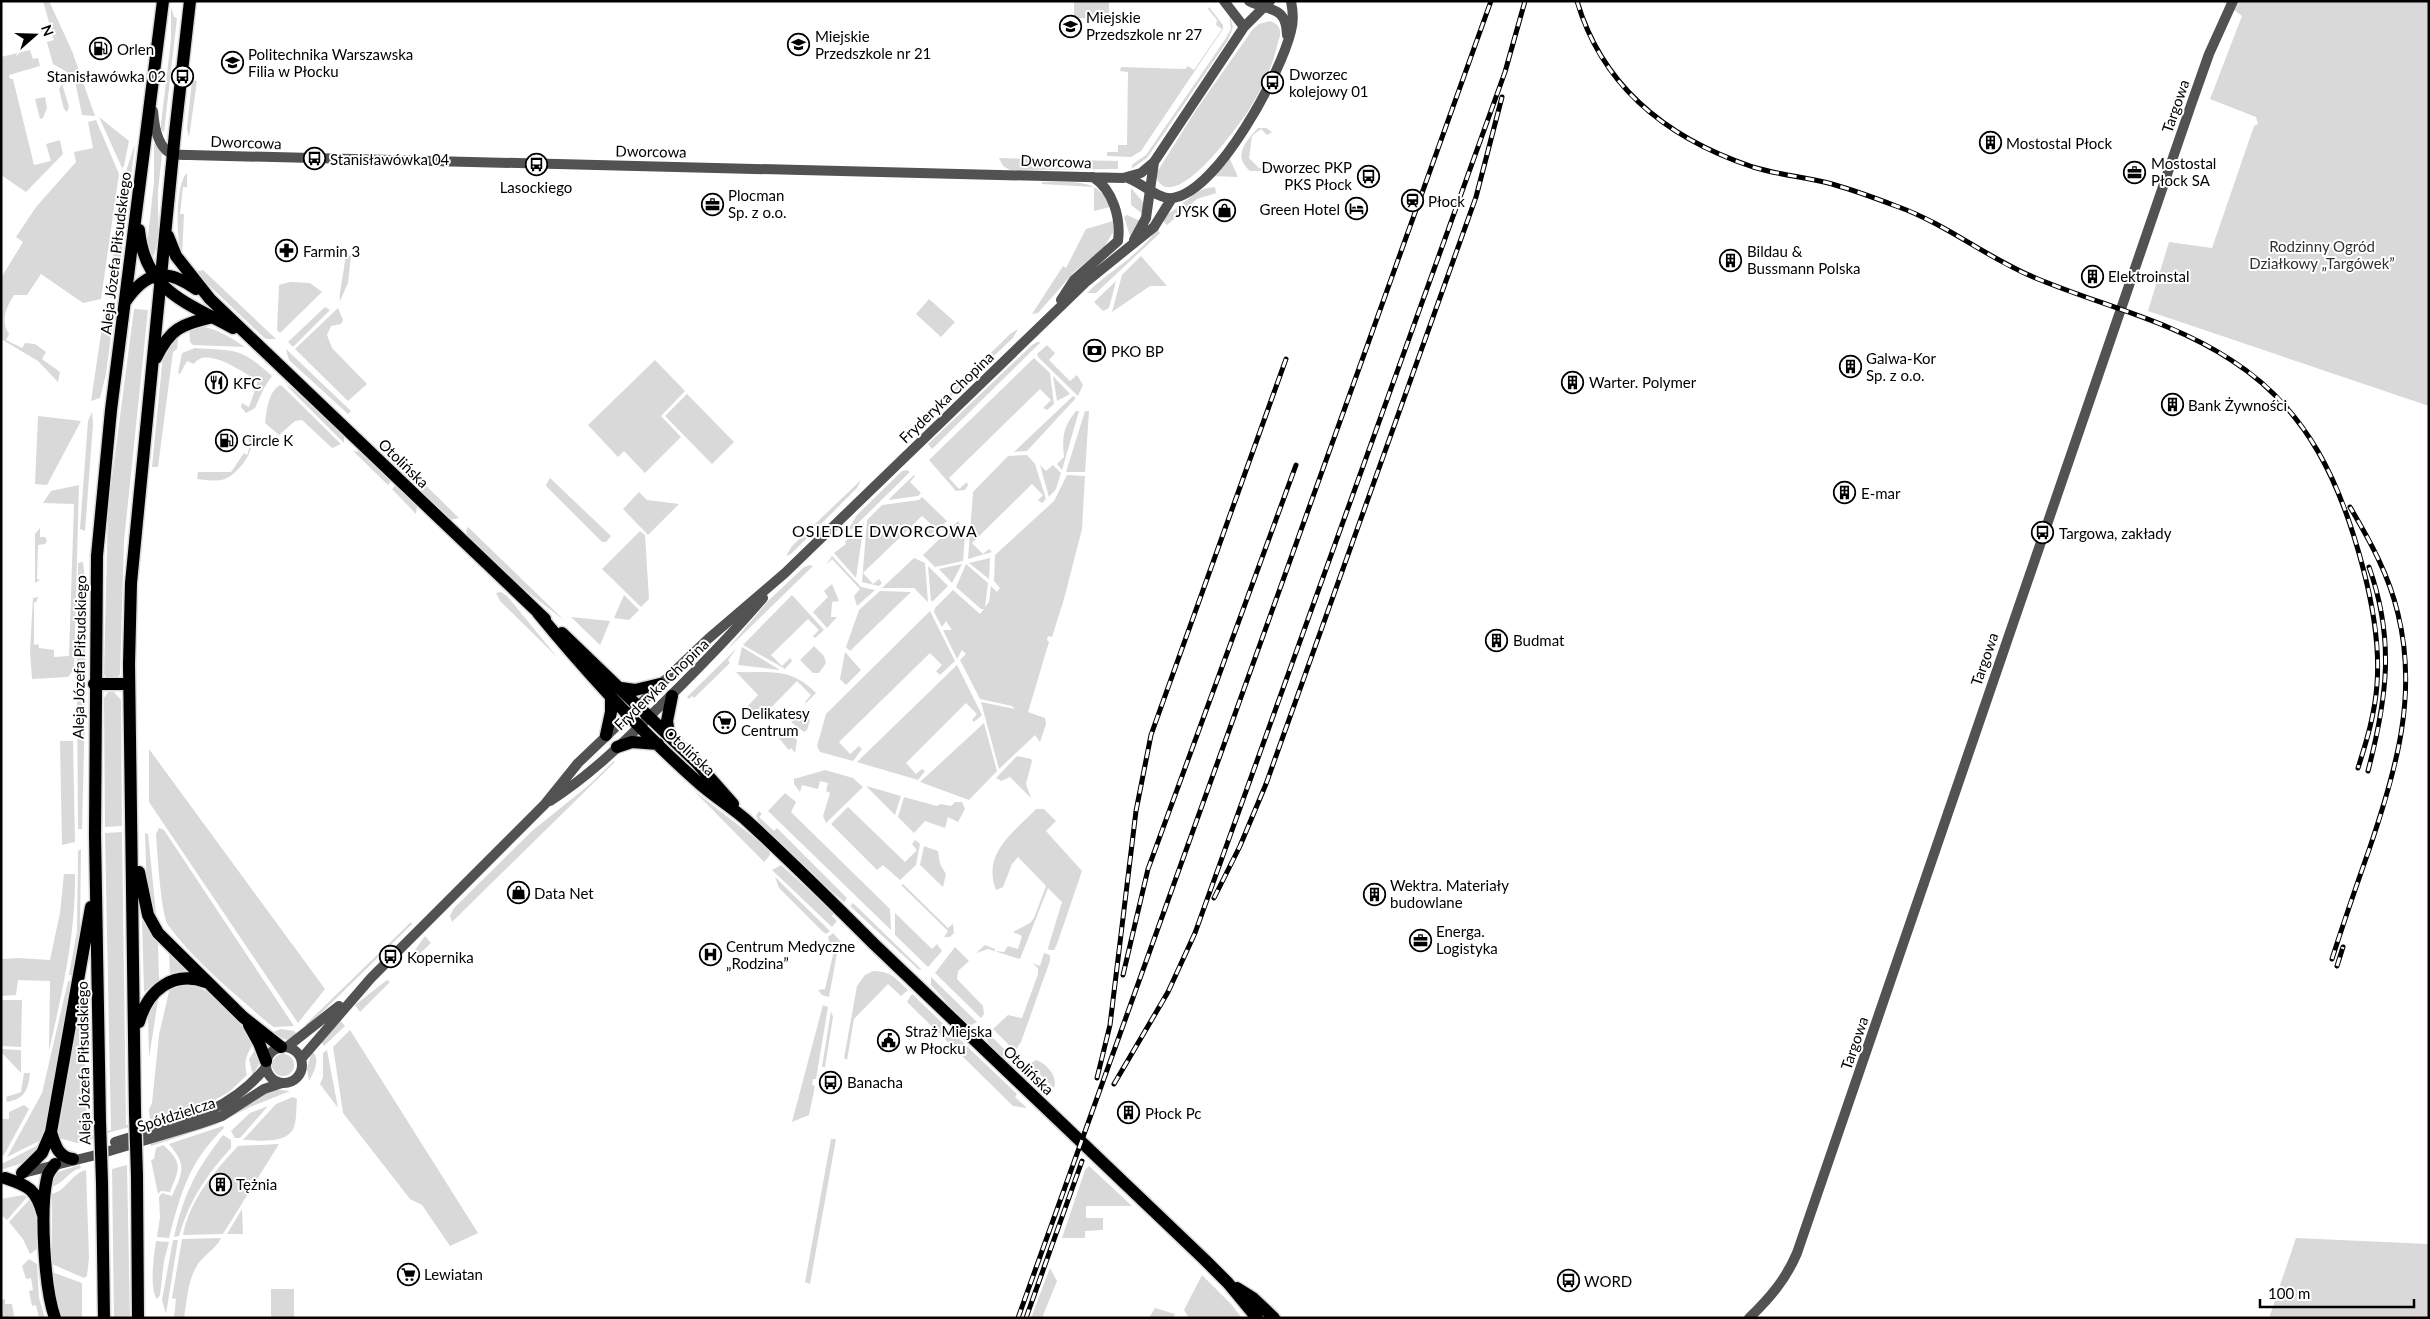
<svg xmlns="http://www.w3.org/2000/svg" width="2430" height="1319" viewBox="0 0 2430 1319" font-family="Lato,sans-serif">
<style>
.green{fill:#d9d9d9}
.lines{fill:none;stroke-linecap:round;stroke-linejoin:round}
.major-casing{stroke:#dbdbdb;stroke-width:15}
.minor{stroke:#525252;stroke-width:10}
.major{stroke:#000;stroke-width:12}
.rail-casing{stroke:#000;stroke-width:5}
.rail{stroke:#fff;stroke-width:3;stroke-dasharray:9;stroke-linecap:butt}
.major-bridge-casing{stroke:#dbdbdb;stroke-width:15;stroke-linecap:butt}
.major-bridge{stroke:#000;stroke-width:12}
.labels{text-anchor:middle;dominant-baseline:central;stroke-width:4;stroke-linejoin:round;paint-order:stroke}
.poi-label{font-size:15px;fill:#000;stroke:#fff;text-anchor:start}
.street-label{font-size:15px;fill:#000;stroke:#fff}
.park-label{font-size:15px;fill:#303030;stroke:#fff}
.neighbourhood-label{font-size:16px;letter-spacing:1px;fill:#000;stroke:#fff}
</style>
<rect width="100%" height="100%" fill="#fff"/>
<!-- green -->
<path class="green" d="M43,1H49L72,51L95,116L82,115L74,76L53,64L47,42L54,40Z
M1074,1H1109V19L1074,18Z
M2222,1H2429V406L2148,311L2169,242L2212,248L2254,126L2258,124L2256,117L2210,99L2242,16Z
M171,7L174,17L177,18L164,132L161,129V124L171,40Z
M1209,7L1223,25V29L1141,151L1131,157L1107,156V152H1118V145H1127L1128,72L1120,71L1121,67L1185,69L1188,66L1194,70L1222,29L1216,25L1217,20L1208,9Z
M1229,13L1233,27L1228,40L1147,158L1131,169L1133,164L1146,155L1224,41L1231,29Z
M1270,21C1275,23 1279,25 1280,31C1281,36 1278,41 1277,46C1272,68 1262,89 1250,108C1240,124 1173,218 1156,177L1157,172L1196,110L1253,29L1259,24Z
M30,50L33,59L38,58L40,66L9,75L10,79H13L34,165L51,161L46,144L60,140L63,154L26,192L1,175V57Z
M192,80L197,81L189,138L187,128Z
M62,84L69,107L67,112L64,109L59,89Z
M45,97L47,108L43,118L40,119L35,99Z
M99,117L129,141L124,166L122,168Z
M96,120L119,174L101,299L83,303L41,274L27,295H14C6,308 0,320 9,334L6,340L22,348L25,343L35,344L46,352L42,359L60,372L58,382L38,361L1,339V278L23,242L16,237L36,207L76,162L74,152L93,148L88,122Z
M1258,128H1266L1272,132L1267,135L1261,129L1252,136L1249,158L1259,168H1272L1268,171H1250C1232,156 1246,141 1258,128Z
M154,143L162,153C161,166 159,179 158,192C157,209 162,244 152,258L147,245L154,182Z
M135,144L116,298H110L107,295L127,168Z
M1229,157L1238,177L1212,176Z
M999,158L1118,161V169L1010,170L1003,166Z
M187,173V187H183L180,214H184L182,257C176,241 175,184 187,173Z
M1042,182C1070,183 1099,176 1110,207L1094,211V187L1042,184Z
M1215,187L1216,193L1197,199L1167,225L1162,220C1168,212 1174,211 1181,205C1193,195 1199,188 1215,187Z
M1131,188L1143,202V214L1131,205Z
M1127,215L1140,221L1130,236L1124,217Z
M1113,221V232L1103,249L1075,271L1038,313L1032,314L1063,266L1066,268L1086,229Z
M1157,229L1160,233L1096,293H1087C1109,271 1140,255 1157,229Z
M351,255L348,283L340,301C338,295 345,269 345,258Z
M1141,256L1167,286H1150L1112,312L1122,275Z
M203,270L276,339H266L260,334L195,272Z
M1116,281L1109,308L1103,311L1094,302Z
M290,282L310,283L322,292L280,333L277,330L279,285Z
M929,299L955,322L941,337L916,314Z
M109,304L115,305L106,374L100,398L91,401L105,307Z
M325,307L330,310L293,347L288,342Z
M338,308L343,320L341,324L331,326L327,335L332,348L367,384L348,401L295,349Z
M134,309L148,310L124,541L120,674L116,679H107L104,674L108,509Z
M193,326C214,326 228,336 245,347L193,345L190,342L189,327Z
M1018,329L1013,338L913,432L911,430L933,410L1010,334Z
M179,332L177,349L173,352L171,367L158,467H152L163,355Z
M1037,342H1041L932,449L928,444L1032,345Z
M1047,345L1055,353L1049,360L1070,381L1077,375L1083,385L1078,396L1038,357L1037,354Z
M195,348C236,351 240,347 272,376L264,388L255,408L246,413L241,407L242,403L249,407L258,381C244,373 206,345 194,364L187,361L180,374L178,373L182,353Z
M286,349L351,411L348,414L289,360Z
M1034,358L1050,373L1054,404L1047,410L1043,408L1051,400L1040,389L949,478L959,489L967,482L968,485L965,490L956,491L929,460Z
M655,360L685,391L661,416L681,437L645,473L624,451L618,457L588,425Z
M1053,376L1070,394L1057,401Z
M285,384L293,389L344,436V443Z
M280,385L282,386L341,444L332,448L302,420L295,421L279,435L265,423C267,410 268,392 280,385Z
M687,394L734,442L712,464L665,416Z
M1073,396L1076,398L1027,451L1014,452Z
M1076,411H1079L1062,470L1057,464L1064,457C1062,437 1063,427 1076,411Z
M1085,411H1089L1085,472H1066Z
M92,412L93,424L85,531L80,529L88,421Z
M38,416L81,421L47,485L35,484Z
M246,433L251,435C256,451 239,473 225,479C216,482 206,480 197,479L198,472H231L244,453L247,455C251,446 249,440 246,433Z
M381,441L405,465L399,471L378,444Z
M353,451L361,452L391,481L388,485Z
M1027,455L1035,464L1046,499L1042,503L1038,500L1043,495L1032,484L972,543L983,554L989,549L992,552L968,559L973,492L1008,456Z
M1040,465L1046,471L1053,465L1061,473L1056,489L1049,497Z
M410,470L459,518L449,520L404,476Z
M907,470L910,472L851,530L849,528L857,515L902,471Z
M914,475L915,476L910,482L921,493L918,496L888,500Z
M1067,475L1085,476L1082,529L1064,599L1052,637L1048,636L1047,640L1049,642L1028,712L1045,718L1046,724L1040,742L1035,735L999,769L981,702L1015,709L1012,706L980,699L960,660L966,654L962,650L957,659L943,630H952L946,621L942,627L934,612L935,608L953,590L980,614L984,609H981L956,587L966,564L988,583L985,607L989,602L991,586L997,592L1000,588L994,581L995,555L1054,501Z
M550,478L611,536L606,542H602L547,487L546,485Z
M861,480L857,488L791,554L786,556L792,546Z
M79,485L74,669L68,677L32,679L30,651L33,598L38,597L37,601L34,603V645L38,644L39,648L54,650V657L69,656L74,504L43,503L51,491Z
M396,485L417,506L416,514L392,489Z
M639,492L647,500L679,504L648,535L623,509Z
M922,497L947,521L929,536L926,533L933,526L922,516L863,573L873,584L879,579L882,583L879,586L862,582L867,520L882,505L919,500Z
M958,521L965,534L963,561L935,567L923,555Z
M864,523L856,578L834,553L846,544L845,542Z
M468,527L565,621L501,571L468,538L466,530Z
M40,528V537H45L47,541L45,544L38,545L37,579L40,580L35,583V534Z
M640,531L645,535L649,599L641,607L602,569Z
M832,556L861,587L875,590L857,606L854,596L860,589L832,559L826,565Z
M914,558L925,563L928,602L914,588H882Z
M990,558L989,579L969,563Z
M83,562L86,588L85,674L82,678L77,676L78,563Z
M962,564L952,583L939,569Z
M810,565L813,566L726,651L768,601L804,567Z
M928,566L948,586L933,601H931Z
M832,584L839,601L832,602L831,617H837L827,628L813,612L828,597L824,591Z
M880,591L911,592L850,651L846,647L859,610Z
M501,592L507,596L558,658L500,601L496,593Z
M624,595L639,610L629,620L614,618Z
M792,595L824,630L815,638L813,636L819,630L808,619L771,655L782,666L790,658L792,661L785,669L743,645Z
M930,611L955,661L940,675L936,671L942,665L930,653L839,742L850,754L859,746L862,749L853,761L820,752L817,746L826,714Z
M571,617L610,621L601,643L600,645Z
M814,646L824,656L826,663L819,673H813L800,660Z
M742,647L780,670L738,665Z
M737,648L728,660L730,663L694,698L692,696L689,699L687,697Z
M845,652L861,670L846,685L840,679Z
M957,665L982,715L974,722L972,720L977,714L966,703L906,763L916,774L922,769L925,771L918,780L857,762Z
M736,672C769,673 791,667 816,693L806,703L805,702L811,695L797,681L758,721L745,709L758,695Z
M77,688L85,694V709L82,829H78Z
M108,692H114L121,700L122,826L105,827L104,698Z
M802,711L810,720L807,730L804,732L791,722Z
M984,723L997,771L969,800L920,782Z
M785,729L797,740L795,753L791,748L789,750L777,736Z
M60,741H73L75,842L62,845Z
M149,749L325,989L298,1023L149,802Z
M1017,756L1031,759L1032,761L1026,784L1031,798L1010,777L1001,781L996,778Z
M614,761L615,762L452,922L450,916L454,908L532,831L589,785Z
M825,770L853,778L863,787L826,823L823,816L830,793L826,791L828,783L820,781L818,789L802,785L800,792L794,784V779Z
M866,786L901,796L895,815Z
M693,790L769,849L770,855L764,862Z
M785,793L796,802L791,812L890,909L891,930L768,811Z
M904,797L937,806L941,804L951,806L955,802H962L965,809L958,822L948,817L945,828L925,821L914,833L898,817Z
M848,807L905,862L917,850L912,844L915,840L920,844L916,865L900,880L883,865L877,870L831,824Z
M1036,809H1044L1056,821L1046,831L1082,871L1057,944L1054,950H1049L1048,948L1062,902L1048,888L1020,959L988,949L976,953L985,945L995,949V951L1004,952L1008,946L1018,949L1022,936L1013,932L1030,923L1034,918L1046,886L1018,857L1012,864L1003,887L996,890C982,853 1013,833 1036,809Z
M759,811L762,814L759,817L774,831L777,828L847,898L844,902L805,868L760,824L756,816Z
M159,828L164,830L294,1026L274,1027L268,1023C233,992 195,962 168,925C161,915 157,849 156,834Z
M122,832L126,1125L150,1120L149,1110L152,1103L159,1035L170,987C177,986 185,983 193,985C215,990 240,1025 255,1042C247,1053 243,1061 247,1075L229,1092L198,1109L111,1132L84,1142L77,1143L59,1138L58,1134L83,991L87,1137L111,1130L105,833Z
M145,833L148,834L157,923L147,895Z
M924,846L938,851L940,864L946,874L943,887L920,865Z
M81,849L80,931L73,975H69L77,931L78,851Z
M781,865L834,913L832,916L837,921L832,927L772,870Z
M64,874H75C76,934 62,993 49,1051L50,981L18,980L16,995L1,996V959L18,958L50,960L60,913Z
M775,877L830,931L826,934L821,930L779,888Z
M903,884L948,928L953,924L954,933L950,937H944L948,931L901,885Z
M853,903L922,970L918,969L850,906Z
M895,913L932,949L937,944L942,951L928,967L895,935Z
M142,920L158,941L159,980L144,992Z
M411,922L412,924L307,1027L305,1025Z
M833,933L842,943L837,953L829,997L822,995L818,990L825,989L833,955L828,937Z
M425,936L431,943L413,960L410,957Z
M955,947L969,961L958,971L957,979L983,1006L984,1014L981,1018L935,973Z
M169,953L185,968L186,971L170,975Z
M1044,953L1050,955V961L1021,1042L1015,1051L993,1029L1008,1015L1022,1018L1038,974V968L1032,963L1040,966Z
M873,971C889,970 897,979 908,990L901,996L888,984L854,1019L847,1060L844,1058L857,986L865,975Z
M931,977L977,1022L971,1025L964,1022L931,985Z
M387,980L390,982L360,1012L355,1005Z
M68,981L72,982L43,1139L7,1157L42,1093Z
M159,994L149,1058L148,1015Z
M912,994L1017,1094L1015,1097L1027,1108L1013,1106L907,1002Z
M1,1000H22L21,1047L1,1046Z
M823,1005L828,1007L816,1079H813L812,1085L815,1086L809,1115L792,1122Z
M831,1011L833,1017L825,1067H822Z
M340,1020L345,1026L324,1046L321,1042Z
M281,1029L294,1031L298,1035L287,1040L271,1033Z
M350,1030L478,1233L450,1246L422,1205L410,1199L343,1113L333,1047Z
M989,1034L1010,1055L1001,1056L990,1046L987,1040Z
M257,1047L260,1062L253,1076L249,1059Z
M1,1049L21,1050V1073L1,1052Z
M327,1050L338,1108L320,1084L323,1077V1053Z
M312,1051C321,1059 314,1072 309,1081L307,1068Z
M272 1065a11 11 0 1 1 22 0a11 11 0 1 1-22 0Z
M1036,1060C1047,1064 1058,1076 1054,1088L1029,1064Z
M24,1073H30C28,1090 25,1099 7,1102L6,1097L21,1092Z
M269,1089L290,1091L250,1107L215,1125L151,1146L150,1144L225,1119Z
M293,1097L297,1099C296,1107 297,1119 294,1127C287,1145 258,1140 243,1140L276,1104Z
M24,1105L29,1109L4,1155L1,1156V1119H9V1112Z
M268,1106L240,1138H235L231,1131L250,1113Z
M223,1126L224,1128C189,1162 181,1192 169,1238L157,1237L160,1217L159,1197L162,1193L172,1196C183,1172 187,1165 169,1144Z
M223,1135L231,1140V1148C206,1176 190,1199 179,1236L174,1237C184,1193 196,1170 223,1135Z
M831,1139H836L810,1284L805,1282Z
M42,1144L31,1160L1,1170V1164C13,1159 32,1147 42,1144Z
M279,1144L223,1234L183,1235C190,1199 214,1172 238,1146Z
M163,1145C184,1163 179,1169 170,1192L161,1191L158,1194L151,1160L154,1159L156,1148Z
M80,1165L81,1168C68,1171 65,1183 51,1187C52,1170 66,1170 80,1165Z
M127,1165L130,1318H114L112,1169Z
M1089,1166L1132,1206H1086V1218H1103V1230L1085,1231V1238H1062L1085,1170Z
M86,1170L89,1258L87,1276L84,1278L52,1264V1194C67,1190 71,1174 86,1170Z
M23,1195L27,1197L7,1220L1,1215V1199Z
M30,1199L38,1221L37,1249L30,1254L23,1239L9,1222Z
M242,1209L243,1234H227Z
M221,1238C215,1250 205,1254 198,1264C188,1279 187,1300 184,1318H174L176,1299L172,1298L182,1239Z
M2296,1238L2429,1244V1318H2269Z
M173,1240H178L166,1314L162,1300Z
M156,1241L169,1242L164,1261L160,1295L157,1299C149,1289 154,1254 156,1241Z
M29,1259L37,1264L39,1298L45,1318H39L36,1305L32,1306L29,1291L33,1290L31,1278L26,1279L22,1266Z
M1050,1268L1057,1281L1042,1318H1031Z
M52,1272L82,1283V1318H61L56,1305Z
M1202,1275L1231,1304L1242,1318H1189L1184,1310Z
M271,1289H294V1318H271Z
M5,1299V1304H12L14,1316L1,1318V1300Z
M1155,1308L1175,1314L1173,1318H1149Z"/>
<g class="lines">
<defs>
<path id="major" d="M139,230C145,291 186,302 233,328
M168,236L176,256L210,299L545,619
M125,302C146,271 166,267 196,289
M156,358C171,327 181,325 213,317
M538,613C588,674 641,732 700,784C715,797 731,807 745,819C790,860 832,902 874,944L1205,1260L1228,1283L1257,1318
M562,633L696,762L733,804
M94,684H129
M621,688L635,690L660,684
M669,734L667,721L672,696
M606,735L611,712V697
M617,747L632,742L658,744
M139,872L148,915L158,933L243,1017L281,1047
M139,1022C148,990 173,970 206,982
M249,1025L259,1043L266,1061
M135,1113L129,664L131,583L175,133L190,1
M100,1122L95,835L97,556L111,410L163,1
M51,1132C55,1145 58,1157 73,1159
M22,1173L42,1153L51,1132L91,907
M137,1176L138,1318
M5,1178C29,1186 36,1189 43,1215
M102,1183L104,1318
M1237,1288L1253,1298L1274,1318
M55,1318C44,1287 40,1209 47,1178C48,1172 52,1169 55,1164"/>
</defs>
<!-- major casing -->
<use href="#major" class="major-casing"/>
<!-- minor -->
<path class="minor" d="M1224,1L1244,27
M1249,1C1270,12 1286,5 1287,35
M153,111C154,124 157,149 173,154C178,155 184,155 189,155L1123,178L1141,173L1154,162
M1128,178C1142,183 1159,200 1173,198C1218,191 1281,73 1291,31C1294,21 1293,11 1291,1
M1134,240L1146,218L1154,162L1244,27L1270,1
M1061,300L1074,280L1118,241C1121,218 1113,190 1093,177
M550,801C586,778 618,748 649,717C688,679 727,640 763,598
M287,1047L339,1006
M266 1065a18 18 0 1 1 36 0a18 18 0 1 1-36 0Z
M301,1059L371,978L545,804L578,763L708,639L785,573L1087,281L1154,227L1172,198
M115,1142C172,1124 227,1116 266,1067
M23,1173L96,1155L199,1124L222,1116L264,1089L282,1083
M1749,1318C1770,1298 1786,1279 1797,1253L2191,105L2209,54L2233,1"/>
<!-- major -->
<use href="#major" class="major"/>
<defs>
<path id="rail" d="M1577,1C1603,89 1669,139 1753,167C1779,175 1806,177 1832,184C1853,190 1875,198 1896,206C1947,224 1988,259 2038,279C2103,306 2172,321 2231,360C2308,409 2341,484 2363,568C2373,606 2380,644 2377,684C2375,713 2367,740 2358,768
M2368,771C2387,698 2395,640 2369,567
M1214,898L1240,846L1266,784L1476,197L1502,97
M2332,959C2344,921 2357,884 2370,847C2396,770 2418,695 2398,614C2389,575 2370,541 2350,507
M2337,966L2343,947
M1123,975L1148,869L1296,465
M1097,1078L1110,1025L1136,811L1151,735L1286,359
M1114,1084L1168,992L1195,933L1505,72L1525,1
M1018,1318L1491,1
M1026,1318L1082,1161"/>
</defs>
<!-- rail casing -->
<use href="#rail" class="rail-casing"/>
<!-- rail -->
<use href="#rail" class="rail"/>
<defs>
<path id="major-bridge" d="M135,1113L137,1176
M100,1122L102,1183"/>
</defs>
<!-- major-bridge casing -->
<use href="#major-bridge" class="major-bridge-casing"/>
<!-- major-bridge -->
<use href="#major-bridge" class="major-bridge"/>
</g>
<!-- icons -->
<defs>
<symbol id="school-ring" viewBox="-11 -11 22 22"><circle r="9.5" fill="#fff" stroke="#000" stroke-width="1.5"/><path d="M0-5L7-2L0 1L-7-2ZM-4 1L0 2.5L4 1V4Q0 6-4 4Z" fill="#000"/></symbol>
<symbol id="fuel-ring" viewBox="-11 -11 22 22"><circle r="9.5" fill="#fff" stroke="#000" stroke-width="1.5"/><path d="M-5.5-6h7V0h2V4h1.3V-2.5L3-4.5l.8-.8L6-3V5H2.5V1h-1V6h-7ZM-4.2-4.7v3.2H.2V-4.7Z" fill="#000"/></symbol>
<symbol id="university-ring" viewBox="-11 -11 22 22"><circle r="9.5" fill="#fff" stroke="#000" stroke-width="1.5"/><path d="M0-5L7-2L0 1L-7-2ZM-4 1L0 2.5L4 1V4Q0 6-4 4Z" fill="#000"/></symbol>
<symbol id="bus-ring" viewBox="-11 -11 22 22"><circle r="9.5" fill="#fff" stroke="#000" stroke-width="1.5"/><path d="M-5-6H5V4H4V6H2V4H-2V6H-4V4H-5ZM-3.5-4V0h7V-4ZM-3.5 1.2v1.5H-2V1.2ZM2 1.2v1.5H3.5V1.2Z" fill="#000"/></symbol>
<symbol id="building-ring" viewBox="-11 -11 22 22"><circle r="9.5" fill="#fff" stroke="#000" stroke-width="1.5"/><path d="M-4-6H4V6H1V3H-1V6H-4ZM-2.5-4.3h1.7v1.8h-1.7ZM.8-4.3h1.7v1.8H.8ZM-2.5-1h1.7V.8h-1.7ZM.8-1h1.7V.8H.8Z" fill="#000"/></symbol>
<symbol id="office-ring" viewBox="-11 -11 22 22"><circle r="9.5" fill="#fff" stroke="#000" stroke-width="1.5"/><path d="M-6-3h4V-5.5h4V-3h4V5H-6ZM-1-4.5V-3h2v-1.5ZM-6 0V1H6V0Z" fill="#000"/></symbol>
<symbol id="station-ring" viewBox="-11 -11 22 22"><circle r="9.5" fill="#fff" stroke="#000" stroke-width="1.5"/><path d="M-3-6H3Q5-6 5-4V2Q5 4 3 4L4.5 6H3L1.5 4h-3L-3 6H-4.5L-3 4Q-5 4-5 2V-4Q-5-6-3-6ZM-3.5-4v3h7v-3ZM-3.5 1v1.5H-2V1ZM2 1v1.5H3.5V1Z" fill="#000"/></symbol>
<symbol id="hotel-ring" viewBox="-11 -11 22 22"><circle r="9.5" fill="#fff" stroke="#000" stroke-width="1.5"/><path d="M-6-4.5h1.5V1H6V5H4.5V3h-9V5H-6ZM-4 0a1.8 1.8 0 1 1 3.6 0ZM.5 0V-2.5h3Q6-2.5 6 0Z" fill="#000"/></symbol>
<symbol id="shop-ring" viewBox="-11 -11 22 22"><circle r="9.5" fill="#fff" stroke="#000" stroke-width="1.5"/><path d="M-5-2.5h2.3a2.7 3.5 0 0 1 5.4 0H5L5.5 6h-11ZM-1.5-2.5h3a1.5 2.3 0 0 0-3 0Z" fill="#000"/></symbol>
<symbol id="pharmacy-ring" viewBox="-11 -11 22 22"><circle r="9.5" fill="#fff" stroke="#000" stroke-width="1.5"/><path d="M-2-6h4v4h4v4h-4v4h-4v-4h-4v-4h4Z" fill="#000"/></symbol>
<symbol id="bank-ring" viewBox="-11 -11 22 22"><circle r="9.5" fill="#fff" stroke="#000" stroke-width="1.5"/><path d="M-6-4H6V4H-6ZM0-2.3a2.3 2.3 0 1 0 0 4.6a2.3 2.3 0 1 0 0-4.6Z" fill="#000"/></symbol>
<symbol id="restaurant-ring" viewBox="-11 -11 22 22"><circle r="9.5" fill="#fff" stroke="#000" stroke-width="1.5"/><path d="M-5-6h1v4h1v-4h1v4h1v-4h1v5L-1.5 .5V6h-2V.5L-5-1ZM5-6V6H3V1.5H1.5Q1.5-4 5-6Z" fill="#000"/></symbol>
<symbol id="supermarket-ring" viewBox="-11 -11 22 22"><circle r="9.5" fill="#fff" stroke="#000" stroke-width="1.5"/><path d="M-6-5.5h2.5l.6 2H6L4.5 2H-2.5L-4.4-4H-6ZM-1.5 3.2a1.3 1.3 0 1 0 .1 0ZM3 3.2a1.3 1.3 0 1 0 .1 0Z" fill="#000"/></symbol>
<symbol id="hospital-ring" viewBox="-11 -11 22 22"><circle r="9.5" fill="#fff" stroke="#000" stroke-width="1.5"/><path d="M-5-5h3v3.5h4V-5h3V5h-3V1.5h-4V5h-3Z" fill="#000"/></symbol>
<symbol id="civic-ring" viewBox="-11 -11 22 22"><circle r="9.5" fill="#fff" stroke="#000" stroke-width="1.5"/><path d="M-.6-6.5H3V-4.5H.6V-3L4-1V1h2V6H-6V1h2V-1L-.6-3ZM-1.2 2.5V6h2.4V2.5Z" fill="#000"/></symbol>
</defs>
<g fill-rule="evenodd">
<use href="#school-ring" x="1058" y="14" width="25" height="25"/>
<use href="#school-ring" x="786" y="32" width="25" height="25"/>
<use href="#fuel-ring" x="88" y="36" width="25" height="25"/>
<use href="#university-ring" x="220" y="50" width="25" height="25"/>
<use href="#bus-ring" x="170" y="64" width="25" height="25"/>
<use href="#bus-ring" x="1260" y="70" width="25" height="25"/>
<use href="#building-ring" x="1978" y="130" width="25" height="25"/>
<use href="#bus-ring" x="302" y="146" width="25" height="25"/>
<use href="#bus-ring" x="524" y="152" width="25" height="25"/>
<use href="#office-ring" x="2122" y="160" width="25" height="25"/>
<use href="#bus-ring" x="1356" y="164" width="25" height="25"/>
<use href="#station-ring" x="1400" y="188" width="25" height="25"/>
<use href="#office-ring" x="700" y="192" width="25" height="25"/>
<use href="#hotel-ring" x="1344" y="196" width="25" height="25"/>
<use href="#shop-ring" x="1212" y="198" width="25" height="25"/>
<use href="#pharmacy-ring" x="274" y="238" width="25" height="25"/>
<use href="#building-ring" x="1718" y="248" width="25" height="25"/>
<use href="#building-ring" x="2080" y="264" width="25" height="25"/>
<use href="#bank-ring" x="1082" y="338" width="25" height="25"/>
<use href="#building-ring" x="1838" y="354" width="25" height="25"/>
<use href="#building-ring" x="1560" y="370" width="25" height="25"/>
<use href="#restaurant-ring" x="204" y="370" width="25" height="25"/>
<use href="#building-ring" x="2160" y="392" width="25" height="25"/>
<use href="#fuel-ring" x="214" y="428" width="25" height="25"/>
<use href="#building-ring" x="1832" y="480" width="25" height="25"/>
<use href="#bus-ring" x="2030" y="520" width="25" height="25"/>
<use href="#building-ring" x="1484" y="628" width="25" height="25"/>
<use href="#supermarket-ring" x="712" y="710" width="25" height="25"/>
<use href="#shop-ring" x="506" y="880" width="25" height="25"/>
<use href="#building-ring" x="1362" y="882" width="25" height="25"/>
<use href="#office-ring" x="1408" y="928" width="25" height="25"/>
<use href="#hospital-ring" x="698" y="942" width="25" height="25"/>
<use href="#bus-ring" x="378" y="944" width="25" height="25"/>
<use href="#civic-ring" x="876" y="1028" width="25" height="25"/>
<use href="#bus-ring" x="818" y="1070" width="25" height="25"/>
<use href="#building-ring" x="1116" y="1100" width="25" height="25"/>
<use href="#building-ring" x="208" y="1172" width="25" height="25"/>
<use href="#supermarket-ring" x="396" y="1262" width="25" height="25"/>
<use href="#bus-ring" x="1556" y="1268" width="25" height="25"/>
</g>
<g class="labels">
<!-- poi labels -->
<g class="poi-label">
<text x="1086" y="17">Miejskie<tspan x="1086" dy="17">Przedszkole nr 27</tspan></text>
<text x="815" y="36">Miejskie<tspan x="815" dy="17">Przedszkole nr 21</tspan></text>
<text x="117" y="49">Orlen</text>
<text x="248" y="54">Politechnika Warszawska<tspan x="248" dy="17">Filia w Płocku</tspan></text>
<text x="1289" y="74">Dworzec<tspan x="1289" dy="17">kolejowy 01</tspan></text>
<text x="166" y="76" text-anchor="end">Stanisławówka 02</text>
<text x="2006" y="143">Mostostal Płock</text>
<text x="330" y="159">Stanisławówka 04</text>
<text x="2151" y="163">Mostostal<tspan x="2151" dy="17">Płock SA</tspan></text>
<text x="1352" y="167" text-anchor="end">Dworzec PKP<tspan x="1352" dy="17">PKS Płock</tspan></text>
<text x="536" y="187" text-anchor="middle">Lasockiego</text>
<text x="728" y="195">Plocman<tspan x="728" dy="17">Sp. z o.o.</tspan></text>
<text x="1428" y="201">Płock</text>
<text x="1340" y="209" text-anchor="end">Green Hotel</text>
<text x="1209" y="211" text-anchor="end">JYSK</text>
<text x="303" y="251">Farmin 3</text>
<text x="1747" y="251">Bildau &amp;<tspan x="1747" dy="17">Bussmann Polska</tspan></text>
<text x="2108" y="276">Elektroinstal</text>
<text x="1111" y="351">PKO BP</text>
<text x="1866" y="358">Galwa-Kor<tspan x="1866" dy="17">Sp. z o.o.</tspan></text>
<text x="1589" y="382">Warter. Polymer</text>
<text x="233" y="383">KFC</text>
<text x="2188" y="405">Bank Żywności</text>
<text x="242" y="440">Circle K</text>
<text x="1861" y="493">E-mar</text>
<text x="2059" y="533">Targowa, zakłady</text>
<text x="1513" y="640">Budmat</text>
<text x="741" y="713">Delikatesy<tspan x="741" dy="17">Centrum</tspan></text>
<text x="1390" y="885">Wektra. Materiały<tspan x="1390" dy="17">budowlane</tspan></text>
<text x="534" y="893">Data Net</text>
<text x="1436" y="931">Energa.<tspan x="1436" dy="17">Logistyka</tspan></text>
<text x="726" y="946">Centrum Medyczne<tspan x="726" dy="17">„Rodzina”</tspan></text>
<text x="407" y="957">Kopernika</text>
<text x="905" y="1031">Straż Miejska<tspan x="905" dy="17">w Płocku</tspan></text>
<text x="847" y="1082">Banacha</text>
<text x="1145" y="1113">Płock Pc</text>
<text x="236" y="1184">Tężnia</text>
<text x="424" y="1274">Lewiatan</text>
<text x="1584" y="1281">WORD</text>
</g>
<!-- street labels -->
<g class="street-label">
<text transform="translate(2175 106) rotate(-71)">Targowa</text>
<text transform="translate(246 142) rotate(2)">Dworcowa</text>
<text transform="translate(651 151) rotate(1)">Dworcowa</text>
<text transform="translate(1056 161) rotate(2)">Dworcowa</text>
<text transform="translate(115 253) rotate(-83)">Aleja Józefa Piłsudskiego</text>
<text transform="translate(946 397) rotate(-44)">Fryderyka Chopina</text>
<text transform="translate(404 463) rotate(44)">Otolińska</text>
<text transform="translate(79 657) rotate(-89)">Aleja Józefa Piłsudskiego</text>
<text transform="translate(1984 659) rotate(-71)">Targowa</text>
<text transform="translate(661 684) rotate(-44)">Fryderyka Chopina</text>
<text transform="translate(690 751) rotate(43)">Otolińska</text>
<text transform="translate(1854 1043) rotate(-71)">Targowa</text>
<text transform="translate(83 1063) rotate(-91)">Aleja Józefa Piłsudskiego</text>
<text transform="translate(1029 1070) rotate(44)">Otolińska</text>
<text transform="translate(176 1114) rotate(-18)">Spółdzielcza</text>
</g>
<!-- park labels -->
<g class="park-label">
<text x="2322" y="246">Rodzinny Ogród<tspan x="2322" dy="17">Działkowy „Targówek”</tspan></text>
</g>
<!-- neighbourhood labels -->
<g class="neighbourhood-label">
<text x="885" y="530">OSIEDLE DWORCOWA</text>
</g>
</g>
<!-- border -->
<rect width="2430" height="1319" fill="none" stroke="#000000" stroke-width="5"/>
<!-- north arrow -->
<g transform="translate(35 35) rotate(70)" stroke="#ffffff" stroke-width="4" paint-order="stroke">
<path d="M0-4L9 19L0 12L-9 19Z" fill="#000000"/>
<text y="-8" font-size="14" font-weight="bold" text-anchor="middle" fill="#000000">N</text>
</g>
<!-- scale -->
<path d="M2260 1299v8h154v-8" fill="none" stroke="#000000" stroke-width="2.5"/>
<text x="2268" y="1299" font-size="15" fill="#000000" stroke="#ffffff" stroke-width="4" paint-order="stroke">100 m</text>
</svg>
